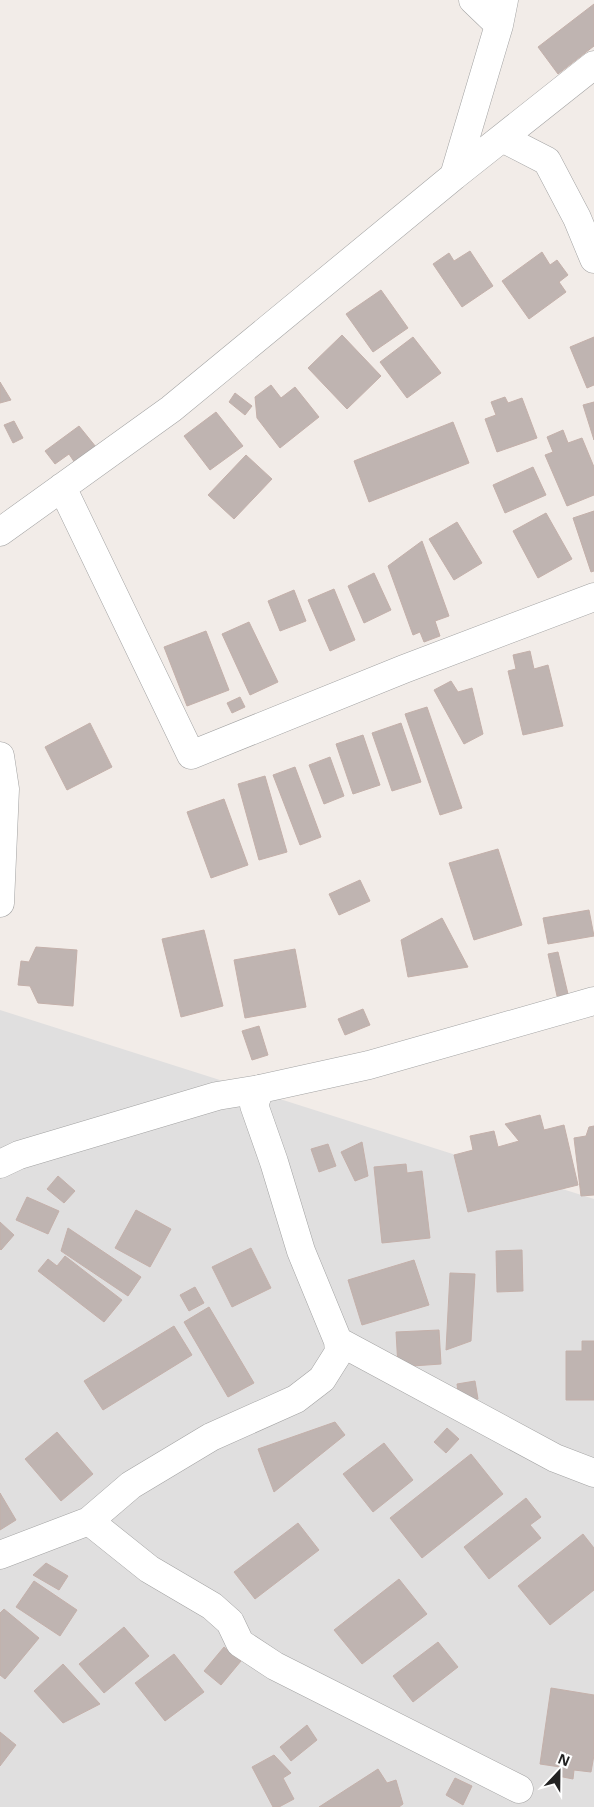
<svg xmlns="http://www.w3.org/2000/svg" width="594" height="1807" viewBox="0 0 594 1807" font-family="'Open Sans',sans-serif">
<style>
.residential{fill:#e0dfdf}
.building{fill:#bfb4b1;stroke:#c4b0aa}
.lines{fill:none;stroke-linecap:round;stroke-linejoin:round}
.minor-casing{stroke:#a3a3a3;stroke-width:29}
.tertiary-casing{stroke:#a3a3a3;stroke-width:29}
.minor{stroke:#fff;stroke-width:28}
.tertiary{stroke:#fff;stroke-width:28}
</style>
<rect width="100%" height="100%" fill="#f2ece8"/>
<!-- residential -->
<path class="residential" d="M0,1010L594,1199V1807H0Z"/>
<!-- building -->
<path class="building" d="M594,4V46L558,74L538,47Z
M470,251L493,286L462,307L433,264L449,253L454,261Z
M542,252L550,265L557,260L568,275L559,282L566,292L529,319L502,281Z
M381,290L408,328L373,352L346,314Z
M342,335L381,376L347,409L308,368Z
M413,337L441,373L407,398L380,362Z
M594,337V385L587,388L570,347Z
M0,382L11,400L0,403Z
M271,385L281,398L295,387L319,417L280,448L257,418L255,397Z
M235,393L252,406L245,415L229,402Z
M505,397L508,403L522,398L537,438L497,452L485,419L496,415L491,402Z
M594,402V440L583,405Z
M216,412L243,446L210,470L184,436Z
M14,421L23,438L13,443L4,425Z
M453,422L469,463L369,502L354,461Z
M79,426L96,447L75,463L69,454L55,464L45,451Z
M563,430L568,443L582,438L594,467V495L567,506L545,455L553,452L547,437Z
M246,455L272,479L234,519L208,495Z
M533,467L546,495L505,513L493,485Z
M594,511V571L591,572L573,518Z
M546,513L572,559L538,578L513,531Z
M457,522L482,563L454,580L429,539Z
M422,541L449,616L435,621L440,636L424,642L420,632L413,635L388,566Z
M374,573L391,610L364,623L348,586Z
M334,589L355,640L330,651L308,600Z
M294,590L306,621L280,631L268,601Z
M249,622L278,682L250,695L222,634Z
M206,631L229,690L187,706L164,647Z
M530,651L534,669L548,665L563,726L523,735L508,671L516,669L513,655Z
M451,681L458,692L472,688L483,734L464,744L434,690Z
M240,697L245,707L232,713L227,703Z
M427,707L462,808L440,815L405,714Z
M90,723L112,767L67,790L45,747Z
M401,723L421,782L392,791L372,733Z
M363,735L380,785L353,794L336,744Z
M330,757L344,796L324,804L309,765Z
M295,767L321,837L300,845L273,775Z
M265,776L287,852L259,860L238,784Z
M224,799L248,865L211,878L187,812Z
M498,849L522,925L474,940L449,863Z
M360,880L370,901L339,915L329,894Z
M589,910L594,936L548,944L543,918Z
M442,918L468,967L408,977L401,940Z
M204,930L223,1006L181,1017L162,939Z
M36,947L77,950L73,1006L38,1003L30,986L18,985L21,961L29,962Z
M295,949L306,1007L245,1018L234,960Z
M558,952L568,994L557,996L548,954Z
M363,1009L370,1025L345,1035L338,1019Z
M259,1026L268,1055L252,1060L242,1031Z
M540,1115L544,1130L564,1125L578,1185L468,1212L454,1155L473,1150L470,1136L494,1131L498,1147L519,1141L505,1124Z
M594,1126V1195L581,1196L574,1138L586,1136L589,1127Z
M362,1142L368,1176L355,1181L341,1152Z
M328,1144L336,1166L319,1172L311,1149Z
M406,1164L407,1173L422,1171L430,1238L382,1243L374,1167Z
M58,1176L75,1191L64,1203L47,1189Z
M27,1197L59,1211L48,1234L16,1220Z
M136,1210L171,1229L150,1267L115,1248Z
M0,1222L14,1235L1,1250L0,1249Z
M68,1228L141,1277L128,1296L61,1251Z
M251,1248L271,1288L232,1307L212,1267Z
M522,1250L523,1291L497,1292L496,1251Z
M65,1256L122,1300L104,1322L38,1271L48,1259L57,1266Z
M414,1260L429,1305L362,1325L348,1280Z
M450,1273L475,1274L471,1341L446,1350Z
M195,1287L204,1303L189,1311L180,1295Z
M209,1307L254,1383L228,1397L184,1322Z
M174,1326L192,1355L103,1410L84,1381Z
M439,1330L441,1364L398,1367L396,1332Z
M582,1341H594V1400H566V1351H582Z
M475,1381L478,1399L459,1401L457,1384Z
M335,1422L345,1435L274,1492L258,1449Z
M447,1428L459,1439L446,1453L434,1442Z
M57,1432L93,1474L61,1501L25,1459Z
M384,1443L413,1480L373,1512L343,1474Z
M471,1454L503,1494L422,1558L390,1518Z
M0,1493L16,1520L0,1530Z
M526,1498L541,1517L530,1525L541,1538L489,1579L464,1547Z
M298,1523L319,1550L255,1599L234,1572Z
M583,1534L594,1548V1590L550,1625L518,1586Z
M46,1563L68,1576L59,1590L33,1575Z
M399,1579L427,1614L362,1664L334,1630Z
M34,1581L77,1610L60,1636L16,1607Z
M4,1609L39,1638L5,1679L0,1675V1613Z
M124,1627L149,1656L104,1693L79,1664Z
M438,1642L458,1667L413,1702L393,1676Z
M224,1647L241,1661L221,1685L204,1671Z
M174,1654L204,1692L165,1721L135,1683Z
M63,1664L100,1704L63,1723L34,1691Z
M551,1688L594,1695V1755L591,1772L574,1770L573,1779L558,1776L560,1767L540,1764Z
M307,1725L317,1740L291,1761L280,1747Z
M0,1732L16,1745L0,1766Z
M274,1755L291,1773L283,1778L294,1799L279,1807H273L252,1767Z
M378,1769L387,1783L396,1780L403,1804L399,1807H319Z
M455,1778L472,1786L463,1805L446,1795Z"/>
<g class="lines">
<defs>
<path id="minor" d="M473,0L499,25
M502,138L547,161L577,218L594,259
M454,176L594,65
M62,487L191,755L404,669L594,597
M0,532L171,409L454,176L499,25L504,0
M0,756L5,789L0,903
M338,1341L555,1458L594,1473
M89,1521L149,1569L212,1606L230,1622L240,1643L275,1666L519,1789
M0,1555L89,1521L131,1485L211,1437L296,1399L322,1379L339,1352L338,1341L301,1251L274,1162L254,1105L260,1089"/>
<path id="tertiary" d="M0,1164L19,1155L217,1096L260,1089L369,1065L594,1001"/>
</defs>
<!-- minor casing -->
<use href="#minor" class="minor-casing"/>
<!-- tertiary casing -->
<use href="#tertiary" class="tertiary-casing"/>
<!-- minor -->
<use href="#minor" class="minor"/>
<!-- tertiary -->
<use href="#tertiary" class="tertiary"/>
</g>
<!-- north arrow -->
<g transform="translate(559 1772) rotate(22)" stroke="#ffffff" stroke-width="4" paint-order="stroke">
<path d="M0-4L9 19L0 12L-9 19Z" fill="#222222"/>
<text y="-8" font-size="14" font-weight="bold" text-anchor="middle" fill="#222222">N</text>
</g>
</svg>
